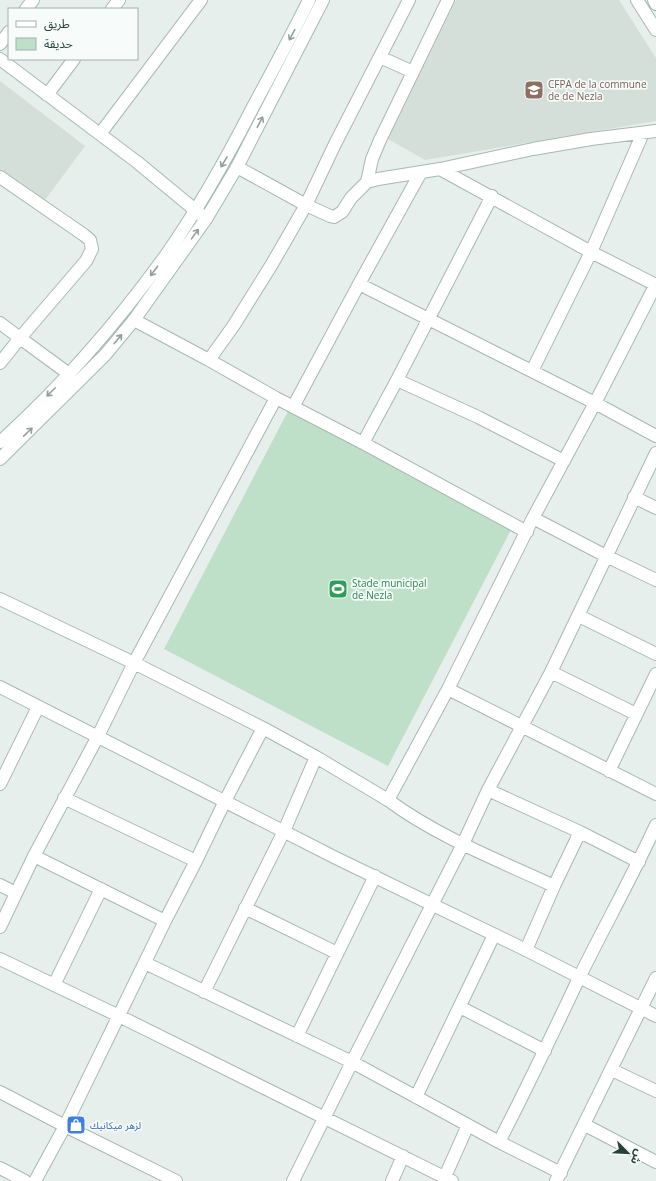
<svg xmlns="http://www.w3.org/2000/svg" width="656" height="1181" viewBox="0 0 656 1181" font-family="'Open Sans','Noto Sans Arabic',sans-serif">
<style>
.built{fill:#d4dfda}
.green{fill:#bfe0c8}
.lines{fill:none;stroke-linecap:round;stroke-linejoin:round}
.minor-casing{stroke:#a8b8b2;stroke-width:14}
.tertiary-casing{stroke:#a8b8b2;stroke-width:14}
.secondary-casing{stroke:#a4bbb3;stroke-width:14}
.minor{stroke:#fff;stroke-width:12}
.tertiary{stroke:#fff;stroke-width:12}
.secondary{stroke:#fff;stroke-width:12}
.oneway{stroke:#92a09c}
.labels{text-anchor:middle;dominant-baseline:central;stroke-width:3.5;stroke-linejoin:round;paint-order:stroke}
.education-label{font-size:10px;fill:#785e54;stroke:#f7fbf9;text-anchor:start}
.leisure-label{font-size:10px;fill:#27864d;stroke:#f7fbf9;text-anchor:start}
.shop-label{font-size:10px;fill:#366cbe;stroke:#f7fbf9;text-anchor:start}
</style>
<rect width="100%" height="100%" fill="#e6efeb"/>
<!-- built -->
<path class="built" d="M456,0H619L656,58V121L425,160L388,139Z
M0,81L85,146L42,204L0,172Z"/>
<!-- green -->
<path class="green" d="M288,411L512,528L388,766L164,649Z"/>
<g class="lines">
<defs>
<path id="minor" d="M26,9L33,0
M112,9L119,0
M0,44L9,32
M380,57L413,72
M0,59L137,162L206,219
M47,95L74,59
M100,134L201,0
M237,167L306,205L330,216L334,217L342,212L351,198L367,182L378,179L440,169L533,149L591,139L656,131
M440,169L591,252L643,133
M0,177L84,235L90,240L92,249L86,261L20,338L69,374
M367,182L372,159L380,140L448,0
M359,284L595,403L656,436
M134,320L209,360L276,398
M0,323L20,338L0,363
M209,360L234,325L272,264L306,205L335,144L409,0
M532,371L591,252L656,285
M397,380L478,417L564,461
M293,407L359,284L421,172
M363,443L397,380L492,196
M634,497L656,508
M533,518L606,556L656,580
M0,599L134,663L263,728L316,757L388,800L448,689L533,518L595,403L656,284
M579,616L656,654
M551,672L636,714
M448,689L656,794
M609,771L656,674
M0,784L38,707
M488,790L580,832L639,862
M64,798L196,861
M388,800C438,837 498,860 554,886L580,832
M34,856L165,921
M0,885L16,893
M245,908L337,953
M0,927L34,856L97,738L134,663L276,398L363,443L527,532
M526,950L554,886
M0,959L119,1016L452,1181
M145,963L352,1062L499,1142L561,1173
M54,985L101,889
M204,992L284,831L316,757
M460,1007L545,1051
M297,1036L375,876
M612,1070L656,1091
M416,1097L494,935
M585,1125L656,1162
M499,1142C527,1088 553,1033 579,978C604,927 632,877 656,825
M0,1168L25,1181
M35,1181L65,1126L165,921L196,861L225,801L263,728
M293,1181L352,1062L463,844L488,790L551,672L656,453
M392,1181L403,1156
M443,1181L468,1125
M556,1181L656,978"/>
<path id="tertiary" d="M637,0L656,30
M654,0L656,4
M0,687L336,858L526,950L656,1016
M0,1092L65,1126L176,1181"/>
<path id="secondary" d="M0,442C62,386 117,323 166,255C199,208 227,158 253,107C272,72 291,36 309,0
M0,459L105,355L134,320L206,219L237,167L323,0"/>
</defs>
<!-- minor casing -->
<use href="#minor" class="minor-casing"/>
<!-- tertiary casing -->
<use href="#tertiary" class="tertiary-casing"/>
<!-- secondary casing -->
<use href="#secondary" class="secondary-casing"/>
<!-- minor -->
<use href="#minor" class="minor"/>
<!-- tertiary -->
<use href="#tertiary" class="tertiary"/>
<!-- secondary -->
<use href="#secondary" class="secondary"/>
</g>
<!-- one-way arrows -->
<defs><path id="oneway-shaft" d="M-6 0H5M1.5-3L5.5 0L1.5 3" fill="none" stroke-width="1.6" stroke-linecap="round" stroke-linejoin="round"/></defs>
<g class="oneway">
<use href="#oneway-shaft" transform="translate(292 35) rotate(118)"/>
<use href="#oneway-shaft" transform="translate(260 122) rotate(-62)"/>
<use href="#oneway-shaft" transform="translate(224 162) rotate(121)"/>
<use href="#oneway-shaft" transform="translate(195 234) rotate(-54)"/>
<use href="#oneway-shaft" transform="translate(154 271) rotate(127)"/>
<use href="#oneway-shaft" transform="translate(118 339) rotate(-50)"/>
<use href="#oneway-shaft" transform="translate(51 392) rotate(135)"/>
<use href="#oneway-shaft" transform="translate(28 432) rotate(-44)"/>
</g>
<!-- icons -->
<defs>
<symbol id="university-square" viewBox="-11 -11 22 22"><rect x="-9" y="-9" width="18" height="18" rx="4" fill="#8d6e63" stroke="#f7fbf9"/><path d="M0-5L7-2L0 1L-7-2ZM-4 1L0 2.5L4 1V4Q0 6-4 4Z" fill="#fff"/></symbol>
<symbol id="stadium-square" viewBox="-11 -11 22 22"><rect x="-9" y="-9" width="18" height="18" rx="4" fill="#2e9e5b" stroke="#f7fbf9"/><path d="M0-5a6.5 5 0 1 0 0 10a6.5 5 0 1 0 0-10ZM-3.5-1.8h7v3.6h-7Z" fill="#fff"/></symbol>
<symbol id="shop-square" viewBox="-11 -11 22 22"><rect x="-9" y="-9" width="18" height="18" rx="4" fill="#3f7fe0" stroke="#f7fbf9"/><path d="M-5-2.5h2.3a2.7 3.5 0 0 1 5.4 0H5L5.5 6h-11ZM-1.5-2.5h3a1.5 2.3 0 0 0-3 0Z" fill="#fff"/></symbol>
</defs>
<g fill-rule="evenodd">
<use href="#university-square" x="523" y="79" width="22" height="22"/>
<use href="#stadium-square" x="327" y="578" width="22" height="22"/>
<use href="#shop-square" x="65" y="1114" width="22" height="22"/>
</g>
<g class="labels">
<!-- education labels -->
<g class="education-label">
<text x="548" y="84">CFPA de la commune<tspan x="548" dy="12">de de Nezla</tspan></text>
</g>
<!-- leisure labels -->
<g class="leisure-label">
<text x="352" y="583">Stade municipal<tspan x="352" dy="12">de Nezla</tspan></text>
</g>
<!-- shop labels -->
<g class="shop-label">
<text x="90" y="1125">لزهر ميكانيك</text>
</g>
</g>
<!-- legend -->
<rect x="8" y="8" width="130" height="52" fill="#f7fbf9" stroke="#a3b1ad"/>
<rect x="16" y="21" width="20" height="6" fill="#ffffff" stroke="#a3b1ad"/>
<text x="44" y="28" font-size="12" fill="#24423a">طريق</text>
<rect x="16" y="38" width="20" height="12" fill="#bfe0c8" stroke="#a3b1ad"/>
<text x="44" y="48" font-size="12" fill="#24423a">حديقة</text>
<!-- north arrow -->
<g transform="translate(628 1153) rotate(114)" stroke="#f7fbf9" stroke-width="3" paint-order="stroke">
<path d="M0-3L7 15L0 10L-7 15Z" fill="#24423a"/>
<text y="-6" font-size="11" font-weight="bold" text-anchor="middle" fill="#24423a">ش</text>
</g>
</svg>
